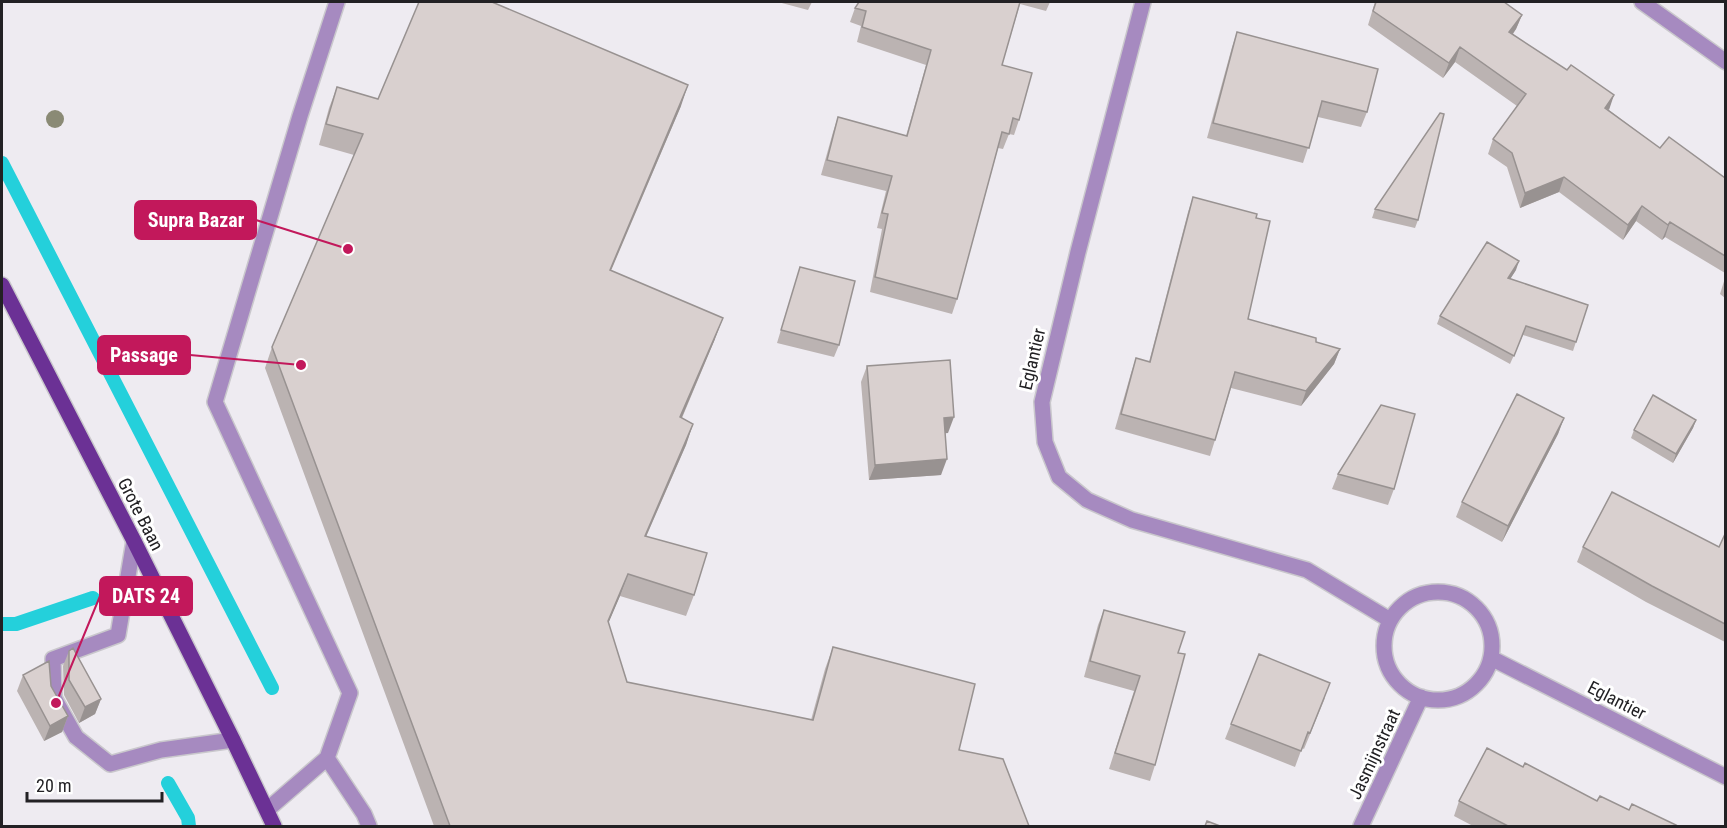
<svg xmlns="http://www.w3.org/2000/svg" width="1727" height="828" viewBox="0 0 1727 828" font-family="'Roboto Condensed',sans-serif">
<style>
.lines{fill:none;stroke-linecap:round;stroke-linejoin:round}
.stream{stroke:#24d0db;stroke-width:14}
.service-casing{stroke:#c9c7cc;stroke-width:18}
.minor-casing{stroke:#c9c7cc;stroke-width:18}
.primary-casing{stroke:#c9c7cc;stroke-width:18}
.service{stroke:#a68ac0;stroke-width:15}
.minor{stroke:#a68ac0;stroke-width:15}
.primary{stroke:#6b3195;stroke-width:15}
.tree{fill:#8a8a75}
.wall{fill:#bbb3b2}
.shaded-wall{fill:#989291}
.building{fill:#d9d0cf;stroke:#989291;stroke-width:1.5}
.labels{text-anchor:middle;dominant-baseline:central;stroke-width:6;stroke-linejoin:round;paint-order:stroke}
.street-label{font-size:18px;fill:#222124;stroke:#fff}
.leader{fill:none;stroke:#c2185b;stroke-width:2}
.callout-dot{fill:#c2185b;stroke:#fff;stroke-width:2}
.callout{fill:#c2185b;stroke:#c2185b;stroke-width:2}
.callout-label{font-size:20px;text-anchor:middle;font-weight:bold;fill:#fff}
</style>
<rect width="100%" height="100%" fill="#eeebf1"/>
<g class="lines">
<!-- stream -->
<path class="stream" d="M2,163L272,688
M2,624H16L93,598
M168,783L188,818L189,826"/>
<defs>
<path id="service" d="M327,758L364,814L369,826
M267,810L327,758L350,693L215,402L300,116L337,2"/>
<path id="minor" d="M1143,2L1078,252L1042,402L1045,442L1059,477L1087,500L1132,520L1307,570L1390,620
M1642,2L1726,62
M134,541L118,635L53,659L54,698L76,737L110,764L161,750L233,740
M1384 646a54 54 0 1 1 108 0a54 54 0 1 1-108 0Z
M1491,658L1726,777
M1361,826L1421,697"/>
<path id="primary" d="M2,285L134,541L233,740L274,826"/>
</defs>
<!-- service casing -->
<use href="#service" class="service-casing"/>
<!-- minor casing -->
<use href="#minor" class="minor-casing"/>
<!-- primary casing -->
<use href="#primary" class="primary-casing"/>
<!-- service -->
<use href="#service" class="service"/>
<!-- minor -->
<use href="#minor" class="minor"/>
<!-- primary -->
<use href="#primary" class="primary"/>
</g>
<!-- trees -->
<circle class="tree" cx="55" cy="119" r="9"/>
<!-- wall -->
<path class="wall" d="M778,2H812L808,10Z
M859,2H1050L1046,11L1020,4L1002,65L1019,120L1014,135L1009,134L1003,149L998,148L957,299L952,314L870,292L882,229L877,228L886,191L821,175L833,132L838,117L906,136L926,65L857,42L861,26L850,22L855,8Z
M1375,2H1504L1522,15L1516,29L1513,34L1609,110L1660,148L1725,178V273L1665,237L1662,240L1636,221L1623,240L1559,192L1520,208L1507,167L1488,154L1493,139L1517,106L1455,62L1443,78L1368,25Z
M1237,32L1367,112L1361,127L1318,117L1303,163L1207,138L1232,47Z
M337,87L378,99L681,106L611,271L715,339L682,418L693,424L686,445L646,537L694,595L686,616L620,596L608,623L627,682L811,720L825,669L833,647L959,750L1029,826H434L265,368L272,347L354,155L319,145L329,108Z
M1193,197L1256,218L1248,319L1316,342L1340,349L1334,364L1301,406L1231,388L1215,440L1210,456L1115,429L1131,373L1136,358L1149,362L1188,212Z
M1375,209L1418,220L1415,228L1372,218Z
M800,267L839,345L834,357L777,343Z
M1516,270L1510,279L1588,305L1573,351L1523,335L1510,364L1437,324L1440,316Z
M1725,278V298L1720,294Z
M867,366L948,433H945L941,475L869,480L861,382Z
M1564,418L1558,434L1502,542L1456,517L1462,502Z
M1696,420L1693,428L1673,463L1631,438L1634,430Z
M1338,474L1394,489L1388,505L1332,489Z
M1725,534V642L1646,602L1577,562L1583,547H1719Z
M1104,610L1178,653L1155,765L1150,781L1109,769L1134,691L1084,677L1098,625Z
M69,651L101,699L95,714L79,723L64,695L63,666Z
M23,675L51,686L68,716L62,732L44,741L17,691Z
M1325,698L1304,749L1302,748L1295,767L1225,739L1231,724Z
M1523,767L1597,801L1629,810L1675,826H1473L1454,816L1459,801Z"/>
<!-- shaded-wall -->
<path class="shaded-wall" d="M1522,15L1516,29L1504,46L1509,32Z
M1460,47L1455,62L1443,78L1449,63Z
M688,85L681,106L602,291L610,270Z
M1614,95L1609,110L1605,108Z
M1564,177L1559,192L1520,208L1525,193Z
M1642,206L1636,221L1623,240L1628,225Z
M1670,222L1665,237L1662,240L1668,225Z
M1519,261L1516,270L1505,287L1508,278Z
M723,318L715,339L673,438L680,417Z
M1340,349L1334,364L1301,406L1306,391Z
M954,417L948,433L938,434L944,418Z
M1564,418L1558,434L1502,542L1508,526Z
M1696,420L1693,428L1673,463L1676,454Z
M693,424L686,445L637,557L645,536Z
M947,459L941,475L869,480L875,465Z
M628,574L620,596L600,643L608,621Z
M101,699L95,714L79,723L85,707Z
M68,716L62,732L44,741L50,726Z"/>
<!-- building -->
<path class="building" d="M419,2H492L688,85L610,270L723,318L680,417L693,424L645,536L707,553L694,595L628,574L608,621L627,682L813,720L833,647L975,684L959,750L1003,759L1029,826H450L272,347L363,134L326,124L337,87L378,99Z
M859,2H1020L1002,65L1032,73L1019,120L1013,118L1009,134L1002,132L957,299L875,277L888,214L882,213L892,176L827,160L838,117L907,136L931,50L862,27L866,11L855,8Z
M1376,2H1504L1522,15L1509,32L1567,70L1571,65L1614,95L1605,108L1660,148L1669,137L1725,178V256L1670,222L1668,225L1642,206L1628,225L1564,177L1525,193L1512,153L1493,139L1526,94L1460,47L1449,63L1373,11Z
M1237,32L1378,69L1367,112L1322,101L1309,148L1213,123Z
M1440,113L1444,114L1418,220L1375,209Z
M1193,197L1257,214L1256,218L1270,221L1248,319L1316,338V342L1340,349L1306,391L1235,372L1215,440L1121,414L1136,358L1150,362Z
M1487,242L1519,261L1508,278L1588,305L1576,342L1526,326L1514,356L1440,316Z
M800,267L855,281L839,345L781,330Z
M950,360L954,417L944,418L947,459L875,465L867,366Z
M1517,394L1564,418L1508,526L1462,502Z
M1653,395L1696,420L1676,454L1634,430Z
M1381,405L1415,414L1394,489L1338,474Z
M1612,492L1719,547L1725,534V624L1652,586L1583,547Z
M1104,610L1185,632L1178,653L1185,654L1155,765L1115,753L1140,676L1090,661Z
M73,648L101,699L85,707L69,680V651Z
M1259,654L1330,683L1310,733L1308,732L1301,751L1231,724Z
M49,661L51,686L68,716L50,726L23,675Z
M1487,748L1523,767L1525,763L1597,801L1600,796L1629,810L1632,804L1676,825L1675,826H1508L1459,801Z
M1207,821L1220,826H1205Z"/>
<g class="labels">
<!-- street labels -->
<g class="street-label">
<text transform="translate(1032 359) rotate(-77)">Eglantier</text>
<text transform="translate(141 514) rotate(63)">Grote Baan</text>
<text transform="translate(1617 700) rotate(27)">Eglantier</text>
<text transform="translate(1374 754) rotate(-65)">Jasmijnstraat</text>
</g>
</g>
<!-- callouts -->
<path class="leader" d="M348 249L256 220M301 365L190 355M56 703L100 596"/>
<g class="callout-dot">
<circle cx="348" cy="249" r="6"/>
<circle cx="301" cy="365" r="6"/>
<circle cx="56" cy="703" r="6"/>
</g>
<g class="callout">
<rect x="135" y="201" width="121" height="38" rx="6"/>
<rect x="98" y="336" width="92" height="38" rx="6"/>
<rect x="100" y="577" width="92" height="38" rx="6"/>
</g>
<g class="callout-label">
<text x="196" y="227">Supra Bazar</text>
<text x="144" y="362">Passage</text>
<text x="146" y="603">DATS 24</text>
</g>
<!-- border -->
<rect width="1727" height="828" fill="none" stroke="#222124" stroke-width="6"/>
<!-- scale -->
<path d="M27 792v9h135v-9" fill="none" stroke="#222124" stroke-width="3"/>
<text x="36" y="792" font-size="18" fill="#222124" stroke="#ffffff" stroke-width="4.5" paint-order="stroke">20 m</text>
</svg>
